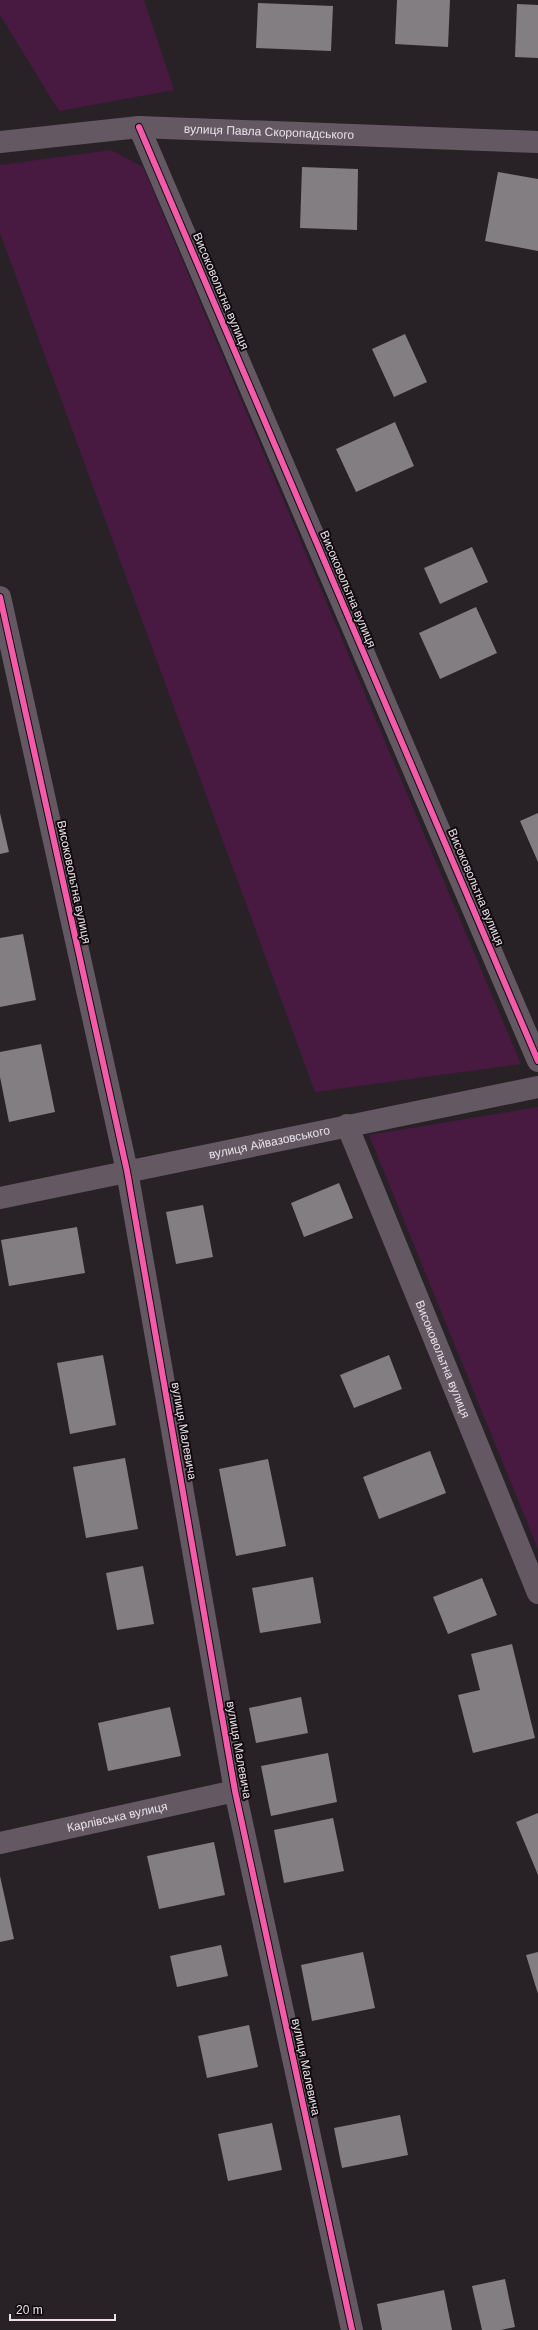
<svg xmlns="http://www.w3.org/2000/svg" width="538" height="2330" viewBox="0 0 538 2330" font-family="Arial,sans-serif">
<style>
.green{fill:#481941}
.building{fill:#837e82}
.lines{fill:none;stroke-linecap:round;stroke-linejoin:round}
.street{stroke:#645962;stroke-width:22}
.cycleway-casing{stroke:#100b0f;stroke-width:8}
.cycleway{stroke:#f35aa7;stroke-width:6}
.labels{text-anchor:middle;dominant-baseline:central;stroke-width:4;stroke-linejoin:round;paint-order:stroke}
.street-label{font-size:12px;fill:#eae1e7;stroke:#100b0f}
</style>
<rect width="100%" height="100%" fill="#282227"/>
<!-- green -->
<path class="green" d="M0,0H144L174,90L59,111L0,15Z
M111,150L143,167L521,1064L315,1092L0,233V165Z
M538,1107V1549L369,1135Z"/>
<!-- building -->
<path class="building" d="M397,0H450L448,47L395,44Z
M258,3L333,6L331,51L256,48Z
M517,4L538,5V58L515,57Z
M302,167L358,169L357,230L300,228Z
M498,172L538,179V251L485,241Z
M405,334L427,382L394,397L372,349Z
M395,422L414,466L356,492L336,449Z
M472,547L488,582L440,604L424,568Z
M476,607L497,653L440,679L419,633Z
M0,813L9,852L0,854Z
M538,813V862L520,821Z
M23,934L36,1000L0,1007V938Z
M41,1044L55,1112L9,1122L0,1077V1052Z
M339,1183L353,1218L304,1237L291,1203Z
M203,1205L213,1257L176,1264L166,1212Z
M77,1227L85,1273L9,1286L1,1240Z
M103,1355L116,1425L70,1434L57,1363Z
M389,1355L402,1389L354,1408L340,1375Z
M430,1451L446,1493L379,1519L363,1477Z
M125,1458L138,1529L86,1538L73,1467Z
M268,1459L286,1546L236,1556L219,1469Z
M143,1566L154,1624L117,1630L106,1573Z
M313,1577L321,1623L260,1633L252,1588Z
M482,1578L497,1615L448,1634L433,1597Z
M512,1644L535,1738L473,1753L458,1695L480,1690L471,1654Z
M301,1697L308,1733L256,1743L249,1708Z
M170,1707L181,1756L108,1771L98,1723Z
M328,1753L337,1802L271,1816L261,1766Z
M538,1813V1875L516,1822Z
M333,1818L344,1871L284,1883L274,1830Z
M214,1842L225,1895L159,1909L147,1856Z
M0,1876L14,1939L0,1942Z
M221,1945L228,1976L177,1987L170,1956Z
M363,1952L375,2008L312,2021L301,1965Z
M538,1952V1994L526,1955Z
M249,2025L258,2067L207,2078L198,2036Z
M400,2115L408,2155L342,2168L334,2128Z
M272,2123L282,2170L228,2181L218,2134Z
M505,2279L515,2327L501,2330H482L472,2286Z
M444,2290L452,2330H382L377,2304Z"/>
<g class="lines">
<!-- street -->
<g class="street">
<path d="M139,127L538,1061"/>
<path id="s1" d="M0,142L139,127L538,142"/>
<path d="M0,597L127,1171L235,1791L352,2330"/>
<path id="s2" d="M347,1125L538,1593"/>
<path id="s3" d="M0,1198L538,1087"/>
<path id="s4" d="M0,1843L235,1791"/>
</g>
<defs>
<path id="cycleway" d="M139,127L538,1061
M0,597L127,1171L235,1791L352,2330"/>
</defs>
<!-- cycleway casing -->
<use href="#cycleway" class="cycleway-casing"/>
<!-- cycleway -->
<use href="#cycleway" class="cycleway"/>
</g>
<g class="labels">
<!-- street labels -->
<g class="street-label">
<text stroke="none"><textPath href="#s1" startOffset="270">вулиця Павла Скоропадського</textPath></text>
<text transform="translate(221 291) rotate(67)">Високовольтна вулиця</text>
<text transform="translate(348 589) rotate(67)">Високовольтна вулиця</text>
<text transform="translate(74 882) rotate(78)">Високовольтна вулиця</text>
<text transform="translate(476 887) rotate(67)">Високовольтна вулиця</text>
<text stroke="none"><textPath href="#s3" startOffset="275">вулиця Айвазовського</textPath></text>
<text stroke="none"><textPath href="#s2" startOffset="253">Високовольтна вулиця</textPath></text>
<text transform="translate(184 1431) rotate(80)">вулиця Малевича</text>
<text transform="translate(239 1750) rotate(80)">вулиця Малевича</text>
<text stroke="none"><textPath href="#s4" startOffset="120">Карлівська вулиця</textPath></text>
<text transform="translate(306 2067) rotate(78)">вулиця Малевича</text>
</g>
</g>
<!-- scale -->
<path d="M10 2314v6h105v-6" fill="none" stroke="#eae1e7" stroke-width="2"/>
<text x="16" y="2314" font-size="12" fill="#eae1e7" stroke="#100b0f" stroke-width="3" paint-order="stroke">20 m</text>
</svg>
